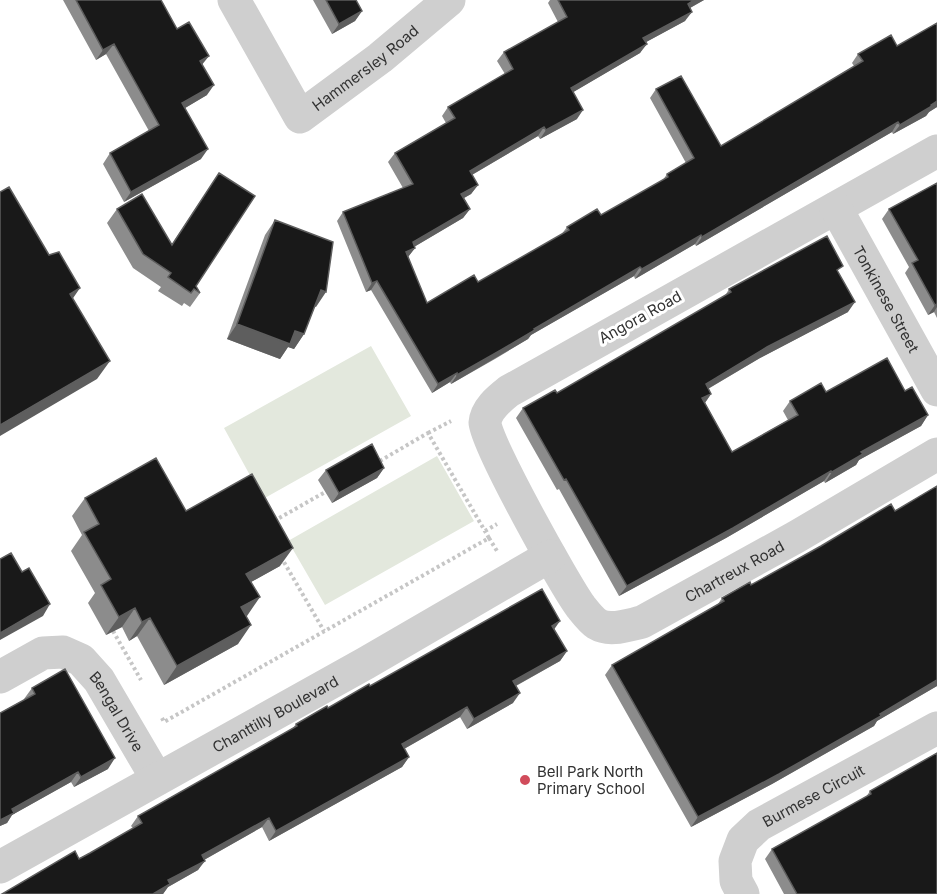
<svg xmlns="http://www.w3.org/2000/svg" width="937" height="894" viewBox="0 0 937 894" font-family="Inter,sans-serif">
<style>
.green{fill:#e3e8dd}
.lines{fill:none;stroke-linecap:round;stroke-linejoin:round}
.path{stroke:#c6c6c6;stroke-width:4;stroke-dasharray:3 3;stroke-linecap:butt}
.minor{stroke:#cfcfcf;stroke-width:33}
.wall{fill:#8c8c8c}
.shaded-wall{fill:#5e5e5e}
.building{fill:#191919;stroke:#5e5e5e;stroke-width:1.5}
.poi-dot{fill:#d14c5b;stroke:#fff;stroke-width:2}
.labels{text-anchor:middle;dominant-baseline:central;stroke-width:6;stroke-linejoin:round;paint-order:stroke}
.street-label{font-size:15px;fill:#323232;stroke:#fff}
.poi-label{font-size:15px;fill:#323232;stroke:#fff;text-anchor:start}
</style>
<rect width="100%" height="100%" fill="#fff"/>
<!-- green -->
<path class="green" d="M371,346L411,416L263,499L224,428Z
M437,456L474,521L325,605L288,541Z"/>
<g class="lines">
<!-- path -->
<path class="path" d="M428,433L451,421
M274,521L327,491
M485,531L497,524
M489,538L497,551
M281,557L324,631
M113,631L141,680
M162,718L164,722L489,538L428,433L378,462"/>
<!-- minor -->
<g class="minor">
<path id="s1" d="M234,0L300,117L380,58L449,0"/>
<path id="s2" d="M937,151L509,391C499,399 486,409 485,423C484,440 566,587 581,607C585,612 591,620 597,624C610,632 628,625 642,622L796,537L937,454"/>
<path id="s3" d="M836,208L937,390"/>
<path id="s4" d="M0,677L43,653L63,652L81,660L99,680L157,779"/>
<path id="s5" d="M0,867L366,663L550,556"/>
<path id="s6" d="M743,894L736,881L735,861L743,840L759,825L937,728"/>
</g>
</g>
<!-- wall -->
<path class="wall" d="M63,0H161L177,29L202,65L207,95L185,108L201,159L124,202L103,164L110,153L149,131L106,54L96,60Z
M313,0H356L362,11L355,21L332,34Z
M550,0H704L690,8L685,21L646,42L640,53L573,92L577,119L540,139L538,136L472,175L478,185L471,194L464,198L470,209L463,218L414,247L415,248L408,257L427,303L478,282L561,235L567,227L601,215L663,180L667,174L686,163L650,98L656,89L721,146L854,66L852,63L858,54L897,46L937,23V107L929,112L926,116L893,134L892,132L696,246L695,244L635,279L634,276L531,335L528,339L495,359L451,384L450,382L432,393L371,290L366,292L337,221L343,212L403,188L388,162L395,153L446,123L442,116L448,107L505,74L497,61L504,52L558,22L548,3Z
M219,173L196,286L200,293L190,307L184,303L182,306L158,291L161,287L133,268L107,223L117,209L172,244Z
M937,183V318L934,312L928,315L905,273L909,267L882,219L889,209Z
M275,220L316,307L315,306L304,334L294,349L288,347L280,359L227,339L265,235Z
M838,272L848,312L760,358L708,389L711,394L705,403L732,452L788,420L783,411L790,401L826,392L905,391L928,415L921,426L859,460L856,465L825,483L824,481L726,538L619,596L559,489L557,490L516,418L523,408L557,393L725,296L729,289Z
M384,468L377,478L332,503L318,480L326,470Z
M937,486V686L877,721L874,726L772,784L691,827L605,675L612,665L718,604L722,598L751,585L895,511Z
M85,498L186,511L280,566L251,582L246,616L238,644L164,685L137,636L129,641L122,627L106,635L88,603L95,593L71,551L82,535L72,516Z
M554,629L567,651L560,661L516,686L513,703L467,729L460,717L404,749L409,757L402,767L269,841L262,827L204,860L198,870L168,887L163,894H2L90,853L133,828L131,826L138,816L293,728L296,724L370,686Z
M32,688L108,769L74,787L71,782L12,815L7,823L0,826V713L25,699H24Z
M870,791L937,894H784L765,859L772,849L866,797Z"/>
<!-- shaded-wall -->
<path class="shaded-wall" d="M694,0H704L681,13L688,4Z
M362,11L355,21L332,34L339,24Z
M692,12L685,21L637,47L643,38Z
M114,44L106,54L96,60L103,50Z
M647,44L640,53L565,97L571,88Z
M209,56L201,66L200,61Z
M214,85L207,95L175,114L182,103Z
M937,101V107L929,112L926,116L893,134L900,125Z
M583,110L577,119L540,139L546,130Z
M898,122L892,132L696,246L702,237Z
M544,127L538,136L463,180L470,171Z
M208,149L201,159L124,202L131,192Z
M478,185L471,194L455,203L461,194Z
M470,209L463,218L407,251L415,248L408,257L399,261L413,242Z
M701,235L695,244L635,279L642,269Z
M640,267L634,276L531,335L528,339L451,384L457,375L534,329Z
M377,281L371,290L366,292L372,283Z
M80,288L67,307L70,294Z
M321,290L326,292L316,307L310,305Z
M855,302L848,312L760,358L699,394L706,384L767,347Z
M937,304V307L934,312L928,315L935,305Z
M237,324L295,331L304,334L294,349L288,347L280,359L227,339Z
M110,361L97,379L0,436V425Z
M457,373L450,382L432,393L438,384Z
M711,394L704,404L702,398Z
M928,415L921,426L859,460L856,465L825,483L832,472L861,452Z
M384,468L377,478L332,503L339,493Z
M831,471L824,481L726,538L619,596L627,586Z
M293,548L280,566L233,592L246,574Z
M260,597L247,616L228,626L241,607Z
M50,604L43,616L0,640V633Z
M135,608L122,627L106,635L119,617Z
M150,618L137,636L129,641L142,622Z
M560,621L553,631L552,626Z
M251,625L238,644L164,685L177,666Z
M567,651L560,661L506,691L513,681Z
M937,680V686L877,721L874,726L772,784L691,827L698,817Z
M520,693L513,703L467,729L474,719Z
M467,707L460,717L395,754L402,744Z
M409,757L402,767L269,841L276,831Z
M115,758L108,769L74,787L81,777Z
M78,772L71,782L12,815L7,823L0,826V820L12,809Z
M269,818L262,827L195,865L202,855Z
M205,861L198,870L168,887L163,894H153L168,880Z"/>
<!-- building -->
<path class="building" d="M76,0H161L177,29L189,22L209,56L200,61L214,85L182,103L208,149L131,192L110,153L159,125L114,44L103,50Z
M326,0H356L362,11L339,24Z
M558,0H694L688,4L692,12L643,38L647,44L571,88L583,110L546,130L544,127L470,171L478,185L461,194L470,209L413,242L415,248L406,252L427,303L474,275L478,282L569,230L567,227L597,209L601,215L668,177L667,174L694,158L656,89L681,76L721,146L863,61L858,54L891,35L897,46L937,23V101L931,105L932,106L900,125L898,122L702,237L701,235L642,269L640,267L534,329L535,330L501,350L457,375V373L438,384L377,281L372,283L343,212L413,184L395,153L455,118L448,107L513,69L504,52L567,17Z
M219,173L255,196L196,286L200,293L194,289L191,293L168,277L171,273L143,254L117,209L142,194L172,245Z
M937,183V304L935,305L912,263L918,260L889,209Z
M9,187L49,255L59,252L80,288L70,294L110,361L0,425V192Z
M275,220L333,242L326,292L321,290L304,334L295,331L290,344L237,324Z
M827,236L843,266L837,270L855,302L767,347L706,384L711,394L702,398L732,452L798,415L790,401L821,383L826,392L887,358L905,391L912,387L928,415L861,452L863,454L832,472L831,471L733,528L627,586L566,479L564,480L523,408L555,390L557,393L731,292L729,289Z
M372,444L384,468L339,493L326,470Z
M156,458L186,511L252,474L293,548L246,574L260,597L241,607L251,625L177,666L150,618L142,622L135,608L119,617L101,585L111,579L84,532L99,524L85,498Z
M937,486V680L880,714L881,716L779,774L698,817L612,665L724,601L722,598L750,582L751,585L821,546L891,504L895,511Z
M11,553L22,572L29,568L50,604L0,633V559Z
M542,589L560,621L552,626L567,651L513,681L520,693L474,719L467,707L402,744L409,757L276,831L269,818L202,855L205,861L168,880L170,884L153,894H2L75,851L79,859L90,853L142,823L138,816L297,726L296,724L327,706L328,708L369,684L370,686Z
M65,669L115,758L81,777L78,772L12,809L14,813L0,820V713L35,694L32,688Z
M937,753V894H797L772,849L871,794L870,791Z"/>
<!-- markers -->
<circle class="poi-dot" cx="525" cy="780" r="6"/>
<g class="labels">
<!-- street labels -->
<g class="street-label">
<text stroke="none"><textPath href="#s1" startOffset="216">Hammersley Road</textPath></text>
<text stroke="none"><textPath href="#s3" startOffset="104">Tonkinese Street</textPath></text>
<text transform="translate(640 317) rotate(-29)">Angora Road</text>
<text stroke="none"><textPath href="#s2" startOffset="915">Chartreux Road</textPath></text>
<text stroke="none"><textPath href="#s4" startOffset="152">Bengal Drive</textPath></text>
<text stroke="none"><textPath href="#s5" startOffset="315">Chanttilly Boulevard</textPath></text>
<text stroke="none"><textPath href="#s6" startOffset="141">Burmese Circuit</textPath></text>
</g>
<!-- poi labels -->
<g class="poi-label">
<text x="537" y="771">Bell Park North<tspan x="537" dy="17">Primary School</tspan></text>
</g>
</g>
</svg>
